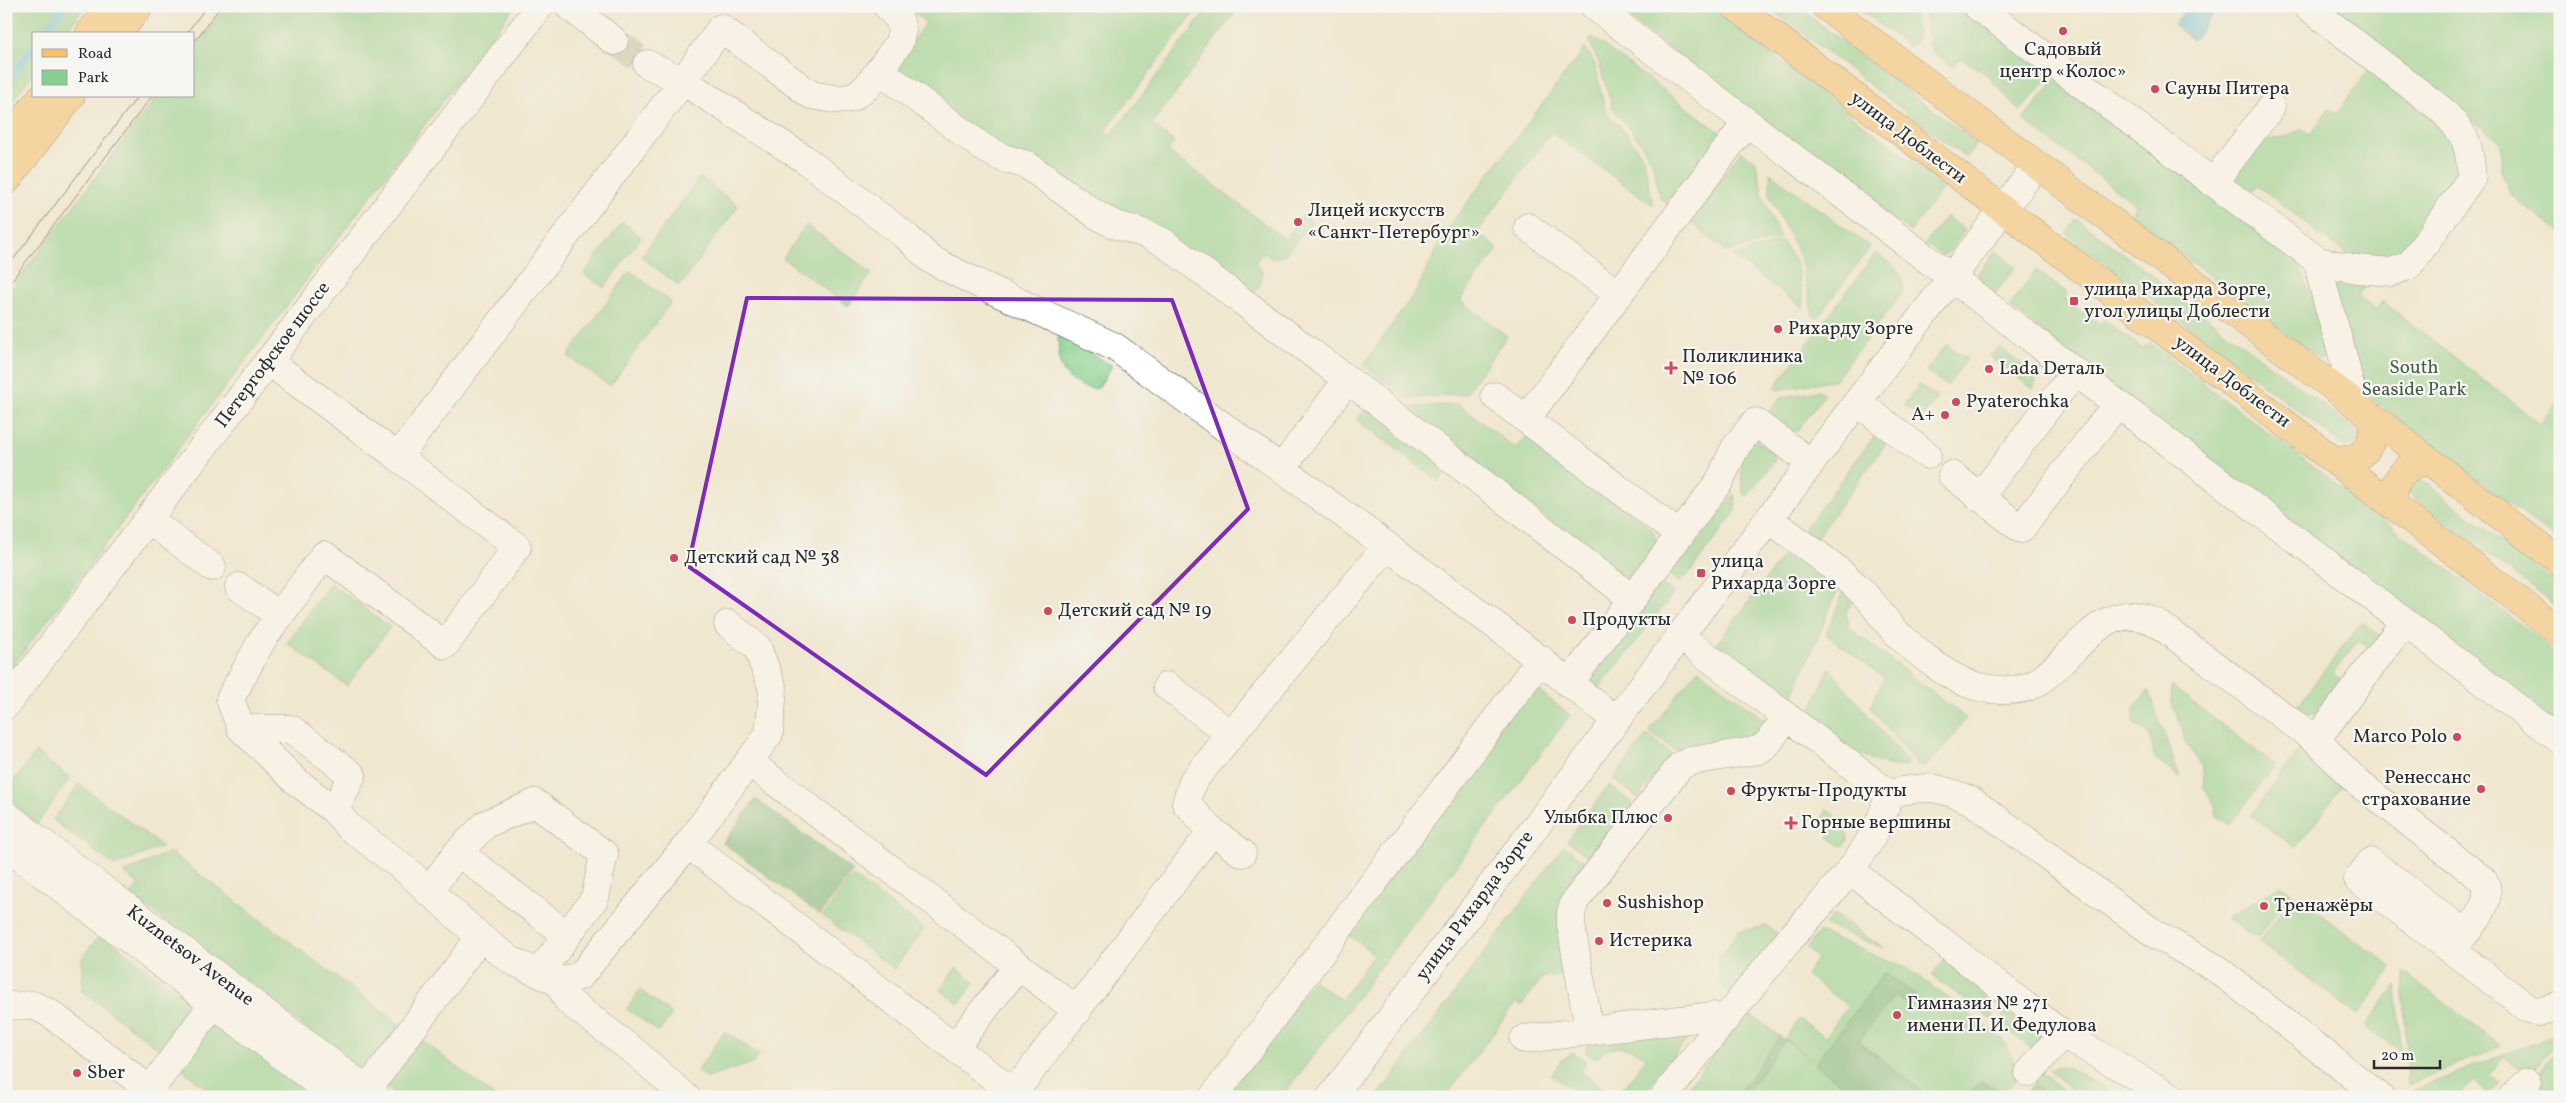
<svg xmlns="http://www.w3.org/2000/svg" width="2566" height="1103" viewBox="0 0 2566 1103" font-family="Vollkorn,serif">
<style>
.green{fill:#86d08d;stroke:#587e5c}
.forest{fill:#6cb278;stroke:#4c6e52}
.water{fill:#67c1e4;stroke:#497688}
.lines{fill:none;stroke-linecap:round;stroke-linejoin:round}
.stream{stroke:#67c1e4;stroke-width:7}
.minor-tunnel{stroke:#c9c1af;stroke-width:28;stroke-dasharray:28 14;stroke-linecap:butt}
.minor-casing{stroke:#494744;stroke-width:29}
.major-casing{stroke:#494744;stroke-width:29}
.minor{stroke:#fff;stroke-width:28}
.major{stroke:#f8bf6c;stroke-width:28}
.tram{stroke:#2b2b2b;stroke-width:1}
.marked{fill:none;stroke:#7b2cbf;stroke-width:4;stroke-linejoin:round}
.poi-dot{fill:#d1495b;stroke:#f6f6f2;stroke-width:2}
.labels{text-anchor:middle;dominant-baseline:central;stroke-width:4.5;stroke-linejoin:round;paint-order:stroke}
.poi-label{font-size:19px;fill:#2b2b2b;stroke:#f6f6f2;text-anchor:start}
.street-label{font-size:19px;fill:#2b2b2b;stroke:#f6f6f2}
.park-label{font-size:19px;fill:#465d48;stroke:#f6f6f2}
</style>
<rect width="100%" height="100%" fill="#f6f6f2"/>
<filter id="ink" filterUnits="userSpaceOnUse"><feTurbulence type="fractalNoise" baseFrequency=".02" numOctaves="2"/><feDisplacementMap in="SourceGraphic" scale="10" xChannelSelector="R" yChannelSelector="G"/><feConvolveMatrix kernelMatrix="1 2 1 2 8 2 1 2 1" color-interpolation-filters="sRGB"/></filter>
<filter id="wash" filterUnits="userSpaceOnUse"><feTurbulence type="fractalNoise" baseFrequency=".0096" numOctaves="4" result="noise"/><feDisplacementMap in="SourceGraphic" scale="20" xChannelSelector="R" yChannelSelector="G"/><feGaussianBlur stdDeviation="1.12" result="paint"/><feColorMatrix in="noise" values="0 0 0 0 0 0 0 0 0 0 0 0 0 0 0 0 0 1.4 0 .05"/><feComposite in="paint" operator="in"/></filter>
<g filter="url(#wash)">
<rect width="100%" height="100%" fill="#f0e7d0"/>
<!-- green -->
<path class="green" d="M6,6H85L64,34H34V73L6,109Z
M226,6H515L6,675V295L157,96H194V49Z
M905,6H1199L1105,131L1111,136L1210,6H1240L1152,124L1174,142L1168,151L1285,239L1303,215L1312,222L1283,257L1271,258L1263,252L1255,263L1262,271C1262,280 1261,288 1253,293L1122,222L1008,154L890,70L926,23Z
M1613,6H1708L1944,186L1910,232Z
M1767,6H1796L1977,143L1966,158Z
M1856,6H1913L1918,39L1910,47Z
M1923,6H1964L2053,73L2020,111L1984,72L1961,58L1956,61L1953,67L1930,49Z
M2324,6H2560V233L2511,195L2501,170L2502,143Z
M1592,37L1728,138L1674,209L1660,197L1652,160L1632,131L1613,109L1598,60L1589,42Z
M1585,48L1594,62L1606,112L1626,133L1643,157L1653,205L1551,132L1477,233L1498,249L1460,300L1507,336L1465,394L1408,398L1363,365L1417,290L1445,232Z
M2372,65L2451,128L2466,172L2402,263L2350,257L2257,185L2251,192L2233,176L2258,142L2288,136L2302,129L2310,134L2329,109L2337,114Z
M2058,76L2297,260L2329,342C2329,350 2328,356 2320,359L2130,215L2137,205L2023,120Z
M1741,151L1756,162L1763,197L1780,238L1727,252L1693,224L1691,218Z
M1770,173L1870,247L1817,318L1813,315L1800,256L1770,197Z
M700,177L738,206L680,286L641,257Z
M1946,216L1965,230L1950,251L1943,255L1925,244Z
M2077,219L2357,431L2362,441L2346,447L2066,234Z
M622,222L641,237L604,288L584,274Z
M806,225L872,273L848,306L783,258Z
M1782,241L1797,265L1804,308L1733,256Z
M1996,251L2015,267L1994,295L1977,279L1978,273Z
M1876,253C1890,264 1908,273 1902,293L1836,379L1777,390L1774,388Z
M2036,270L2067,293L2064,299L2100,325L2104,320L2143,349L2149,342L2546,644L2560,663V727L2009,306Z
M630,271L671,302L610,386L568,356Z
M2339,274L2368,282L2357,297L2376,311L2382,301L2540,424L2560,398V542L2375,401L2366,384L2331,287L2332,280Z
M1066,337L1112,366L1098,388C1083,391 1064,378 1060,363C1058,355 1059,346 1058,338Z
M1946,345L1967,359L1947,386L1926,371Z
M2000,348L2037,376L2033,389L1989,356Z
M1919,385L1937,398L1922,418L1904,405Z
M1818,391L1824,395L1797,431H1788L1767,416L1781,397Z
M1458,404L1516,449L1527,436L1653,530L1657,545L1633,584L1404,408Z
M1368,406L1449,466L1439,481L1357,420Z
M1877,433L1888,441L1814,541L1802,532Z
M1751,436L1772,452L1775,460L1747,497L1743,493L1740,451Z
M2415,479L2422,480L2560,586V609L2411,495L2406,489Z
M1734,495L1736,511L1686,577L1684,576L1679,582L1666,573L1682,550L1693,548Z
M1790,547L1840,585L1790,701L1716,645Z
M1659,582L1674,593L1598,690L1588,683V676Z
M330,583L390,627L347,686L287,643Z
M1845,589L1856,597L1846,611L1849,628L1966,718L1936,757L1925,766L1917,764L1870,707L1884,678L1826,634Z
M2362,622L2383,637L2369,648L2358,640L2333,673L2343,681L2322,712L2308,714L2295,709Z
M1829,668L1907,762V766C1870,770 1836,736 1809,715Z
M1698,669L1764,719L1759,734L1749,740L1674,750L1649,732Z
M1531,685L1570,715L1282,1097H1226L1313,980L1341,1000L1374,954L1347,934Z
M2171,686L2275,765L2230,825L2217,816L2216,807L2204,788L2203,768L2185,741L2182,727L2172,704Z
M2148,690L2180,778L2155,759L2150,735L2133,722L2134,709Z
M1647,735L1671,754L1638,798L1613,779Z
M2299,750L2344,782L2296,848L2251,816Z
M36,752L70,778L37,824L16,807L7,790Z
M79,784L162,846L115,866L53,820Z
M1609,785L1633,804L1592,859L1567,841Z
M1828,809L1847,826L1848,838L1843,847L1828,837L1835,827L1822,818Z
M1564,846L1588,864L1557,908L1565,975L1543,977L1521,1006L1516,1002L1445,1097H1377Z
M170,852L402,1026L367,1075L131,895L139,884L124,873Z
M852,876L924,929L894,969L823,916Z
M2281,885L2291,893L2257,938L2226,918Z
M2294,895L2392,967L2358,1015L2259,942Z
M1833,915L1839,917L1884,949L1825,925Z
M1767,926L1778,934L1729,993L1723,989L1717,962L1739,931Z
M1819,932L1909,969L2003,1040L2020,1074L2006,1092L1980,1082L1968,1097H1929L1858,1041L1895,994L1885,972L1817,1062L1785,1039L1799,1019L1825,1037L1848,1006L1806,975L1817,959L1806,948L1807,946Z
M101,934L190,1000L189,1017L163,1052L82,991V957Z
M1946,956L1977,980L1994,1017L1990,1019L1932,975Z
M956,968L975,982L959,1004L940,990Z
M2403,973L2407,974L2501,1046L2408,1085Z
M2396,985L2401,1051L2365,1027Z
M640,990L672,1014L659,1032L627,1009Z
M1997,1001L2048,1034L2034,1050L2007,1029Z
M1745,1015H1751L1780,1037L1736,1097H1686L1687,1088Z
M219,1023L316,1097H217L179,1067L206,1030Z
M725,1031L759,1055L753,1063L707,1078L697,1071Z
M1686,1031L1692,1033L1641,1097H1584L1551,1075L1562,1060L1573,1053L1585,1060V1064L1581,1071L1611,1095H1617L1646,1059C1633,1045 1620,1045 1603,1051L1599,1056L1594,1058L1586,1053V1046L1590,1043H1613L1618,1038Z
M2560,1032V1038L2528,1077L2504,1056L2489,1075L2499,1084L2487,1095L2475,1081L2456,1097H2412L2407,1093Z
M417,1036L495,1097H399L383,1085Z
M1785,1040L1859,1097H1743Z
M2560,1046V1097H2527L2532,1080Z
M2060,1067L2069,1068L2121,1097H2080L2048,1070Z
M2040,1074L2045,1076L2070,1097H2049L2033,1084Z"/>
<!-- forest -->
<path class="forest" d="M756,799L853,871L820,915L723,843Z
M1885,972L1916,995L1905,1002L1895,994L1858,1042L1929,1097H1859L1815,1064Z
M1780,1037L1785,1040L1743,1097H1736Z
M1980,1082L2006,1092L2002,1097H1968Z
M2033,1084L2049,1097H2023Z"/>
<!-- water -->
<path class="water" d="M2189,6L2217,8L2193,40L2174,25Z"/>
<g class="lines">
<!-- stream -->
<path class="stream" d="M43,34L64,6
M6,83L34,46"/>
</g>
</g>
<g filter="url(#ink)">
<g class="lines">
<!-- minor-tunnel -->
<path class="minor-tunnel" d="M614,41L647,64"/>
<defs>
<path id="minor" d="M569,6L614,41
M1594,6L2560,740
M1977,6L2318,261L2357,269L2392,272L2410,265L2472,177C2469,142 2466,135 2442,110L2307,6
M647,64L683,81L721,28L811,95L834,99L851,98L867,87L899,43L902,30L899,19L887,6
M879,70L982,147L1003,158L1027,165L1095,214L1113,224L1146,234L1163,242L1380,404L1633,599
M2213,183L2271,107
M1528,227L1619,295
M2318,261C2326,309 2346,354 2353,402
M268,361L398,457L683,81L803,158L907,237L930,259L971,280L1115,347L1503,631L1616,720
M1495,396L1680,535
M1857,402L1927,455
M1526,419L1746,123
M398,457L517,547L445,645L324,555L262,640L230,699L241,728L296,781L335,811L349,827L407,871L480,937L512,961L558,982L568,1001L635,1052L686,1097
M1282,468L1347,380
M1952,475L2021,529L2117,404
M1979,498L2075,372
M148,519L212,567
M1769,519C1799,542 1834,564 1861,591C1876,605 1886,624 1901,637C1919,654 1953,681 1976,686C1994,691 2020,693 2036,683C2076,659 2102,594 2157,623L2316,740L2357,782L2483,880C2498,902 2465,932 2452,950
M239,587L280,616
M1680,636L1889,794
M1569,684L1719,482L1735,448L1755,422L1811,463
M1167,686L1230,734
M6,705L540,6
M241,728L291,729L352,775L335,811
M2316,740L2404,622
M749,762L1078,1011
M1889,794C1927,784 1937,786 1972,801L2155,934L2217,969L2380,1097
M6,815L376,1097
M1212,831L1242,853
M688,844L1014,1093
M6,846L336,1097
M458,852L567,935
M1850,870L2062,1034L2172,1097
M428,892L458,852L486,824L535,803L604,854L595,898L539,973
M2465,933L2371,862L2358,879L2529,1009L2538,1012L2560,1006
M558,982L580,976L688,844L769,734L773,689L757,647L728,624
M6,1006L33,1005L51,1014L150,1090
M1589,1030L1571,925V913L1575,901L1681,765L1691,761L1759,750L1768,743L1786,717
M1524,1039L1713,1016L1722,1021
M955,1047L1018,966
M2029,1073L2062,1034
M145,1097L224,989
M362,1097L480,937
M1011,1097L1212,831L1186,803L1193,781L1387,546
M1213,1097L1541,659
M1331,1097L2036,166
M1664,1097C1704,1045 1744,995 1785,945C1823,899 1875,854 1889,794
M2512,1097L2527,1083"/>
<path id="major" d="M1735,6L2560,632
M1825,6L2353,402L2560,562
M89,34L110,6
M118,34L139,6
M6,143L42,96
M6,181L71,96
M2336,461C2365,460 2377,444 2371,416
M2393,504C2392,479 2405,464 2429,461"/>
</defs>
<!-- minor casing -->
<use href="#minor" class="minor-casing"/>
<!-- major casing -->
<use href="#major" class="major-casing"/>
<!-- minor -->
<use href="#minor" class="minor"/>
<!-- major -->
<use href="#major" class="major"/>
<!-- tram -->
<path class="tram" d="M186,34L207,6
M194,42L221,6
M6,269L138,96
M6,288L152,96"/>
</g>
</g>
<!-- marked area -->
<path d="M0 0H2566V1103H0ZM747,298L1172,300L1248,509L986,775L688,566Z" fill="#f0e7d0" fill-opacity=".55" fill-rule="evenodd"/>
<path class="marked" d="M747,298L1172,300L1248,509L986,775L688,566Z"/>
<!-- markers -->
<g class="poi-dot">
<circle cx="2063" cy="31" r="5"/>
<circle cx="2155" cy="89" r="5"/>
<circle cx="1298" cy="222" r="5"/>
<rect x="2069" y="296" width="10" height="10" rx="2.5"/>
<circle cx="1778" cy="329" r="5"/>
<path d="M1668.5 360.5h5v5h5v5h-5v5h-5v-5h-5v-5h5z"/>
<circle cx="1989" cy="369" r="5"/>
<circle cx="1956" cy="402" r="5"/>
<circle cx="1945" cy="415" r="5"/>
<circle cx="674" cy="558" r="5"/>
<rect x="1696" y="568" width="10" height="10" rx="2.5"/>
<circle cx="1048" cy="611" r="5"/>
<circle cx="1572" cy="620" r="5"/>
<circle cx="2457" cy="737" r="5"/>
<circle cx="2481" cy="789" r="5"/>
<circle cx="1731" cy="791" r="5"/>
<circle cx="1668" cy="818" r="5"/>
<path d="M1788.5 815.5h5v5h5v5h-5v5h-5v-5h-5v-5h5z"/>
<circle cx="1607" cy="903" r="5"/>
<circle cx="2264" cy="906" r="5"/>
<circle cx="1599" cy="941" r="5"/>
<circle cx="1897" cy="1015" r="5"/>
<circle cx="77" cy="1073" r="5"/>
</g>
<g class="labels">
<!-- poi labels -->
<g class="poi-label">
<text x="2063" y="50" text-anchor="middle">Садовый<tspan x="2063" dy="22">центр «Колос»</tspan></text>
<text x="2165" y="89">Сауны Питера</text>
<text x="1308" y="211">Лицей искусств<tspan x="1308" dy="22">«Санкт-Петербург»</tspan></text>
<text x="2084" y="290">улица Рихарда Зорге,<tspan x="2084" dy="22">угол улицы Доблести</tspan></text>
<text x="1788" y="329">Рихарду Зорге</text>
<text x="1682" y="357">Поликлиника<tspan x="1682" dy="22">№ 106</tspan></text>
<text x="1999" y="369">Lada Dеталь</text>
<text x="1966" y="402">Pyaterochka</text>
<text x="1935" y="415" text-anchor="end">А+</text>
<text x="684" y="558">Детский сад № 38</text>
<text x="1711" y="562">улица<tspan x="1711" dy="22">Рихарда Зорге</tspan></text>
<text x="1058" y="611">Детский сад № 19</text>
<text x="1582" y="620">Продукты</text>
<text x="2447" y="737" text-anchor="end">Marco Polo</text>
<text x="2471" y="778" text-anchor="end">Ренессанс<tspan x="2471" dy="22">страхование</tspan></text>
<text x="1741" y="791">Фрукты-Продукты</text>
<text x="1658" y="818" text-anchor="end">Улыбка Плюс</text>
<text x="1801" y="823">Горные вершины</text>
<text x="1617" y="903">Sushishop</text>
<text x="2274" y="906">Тренажёры</text>
<text x="1609" y="941">Истерика</text>
<text x="1907" y="1004">Гимназия № 271<tspan x="1907" dy="22">имени П. И. Федулова</tspan></text>
<text x="87" y="1073">Sber</text>
</g>
<!-- street labels -->
<g class="street-label">
<text transform="translate(1908 138) rotate(37)">улица Доблести</text>
<text transform="translate(273 355) rotate(-53)">Петергофское шоссе</text>
<text transform="translate(2232 382) rotate(37)">улица Доблести</text>
<text transform="translate(1475 906) rotate(-53)">улица Рихарда Зорге</text>
<text transform="translate(190 956) rotate(37)">Kuznetsov Avenue</text>
</g>
<!-- park labels -->
<g class="park-label">
<text x="2414" y="368">South<tspan x="2414" dy="22">Seaside Park</tspan></text>
</g>
</g>
<!-- margin -->
<rect width="2566" height="1103" fill="none" stroke="#f6f6f2" stroke-width="25"/>
<!-- legend -->
<rect x="32" y="32" width="162" height="65" fill="#f6f6f2" stroke="#a5a5a2"/>
<rect x="42" y="49" width="25" height="8" fill="#f8bf6c" stroke="#a5a5a2"/>
<text x="78" y="58" font-size="15" fill="#2b2b2b">Road</text>
<rect x="42" y="70" width="25" height="15" fill="#86d08d" stroke="#a5a5a2"/>
<text x="78" y="82" font-size="15" fill="#2b2b2b">Park</text>
<!-- scale -->
<path d="M2374 1060v8h66v-8" fill="none" stroke="#2b2b2b" stroke-width="2.5"/>
<text x="2381" y="1060" font-size="15" fill="#2b2b2b" stroke="#f6f6f2" stroke-width="4" paint-order="stroke">20 m</text>
</svg>
